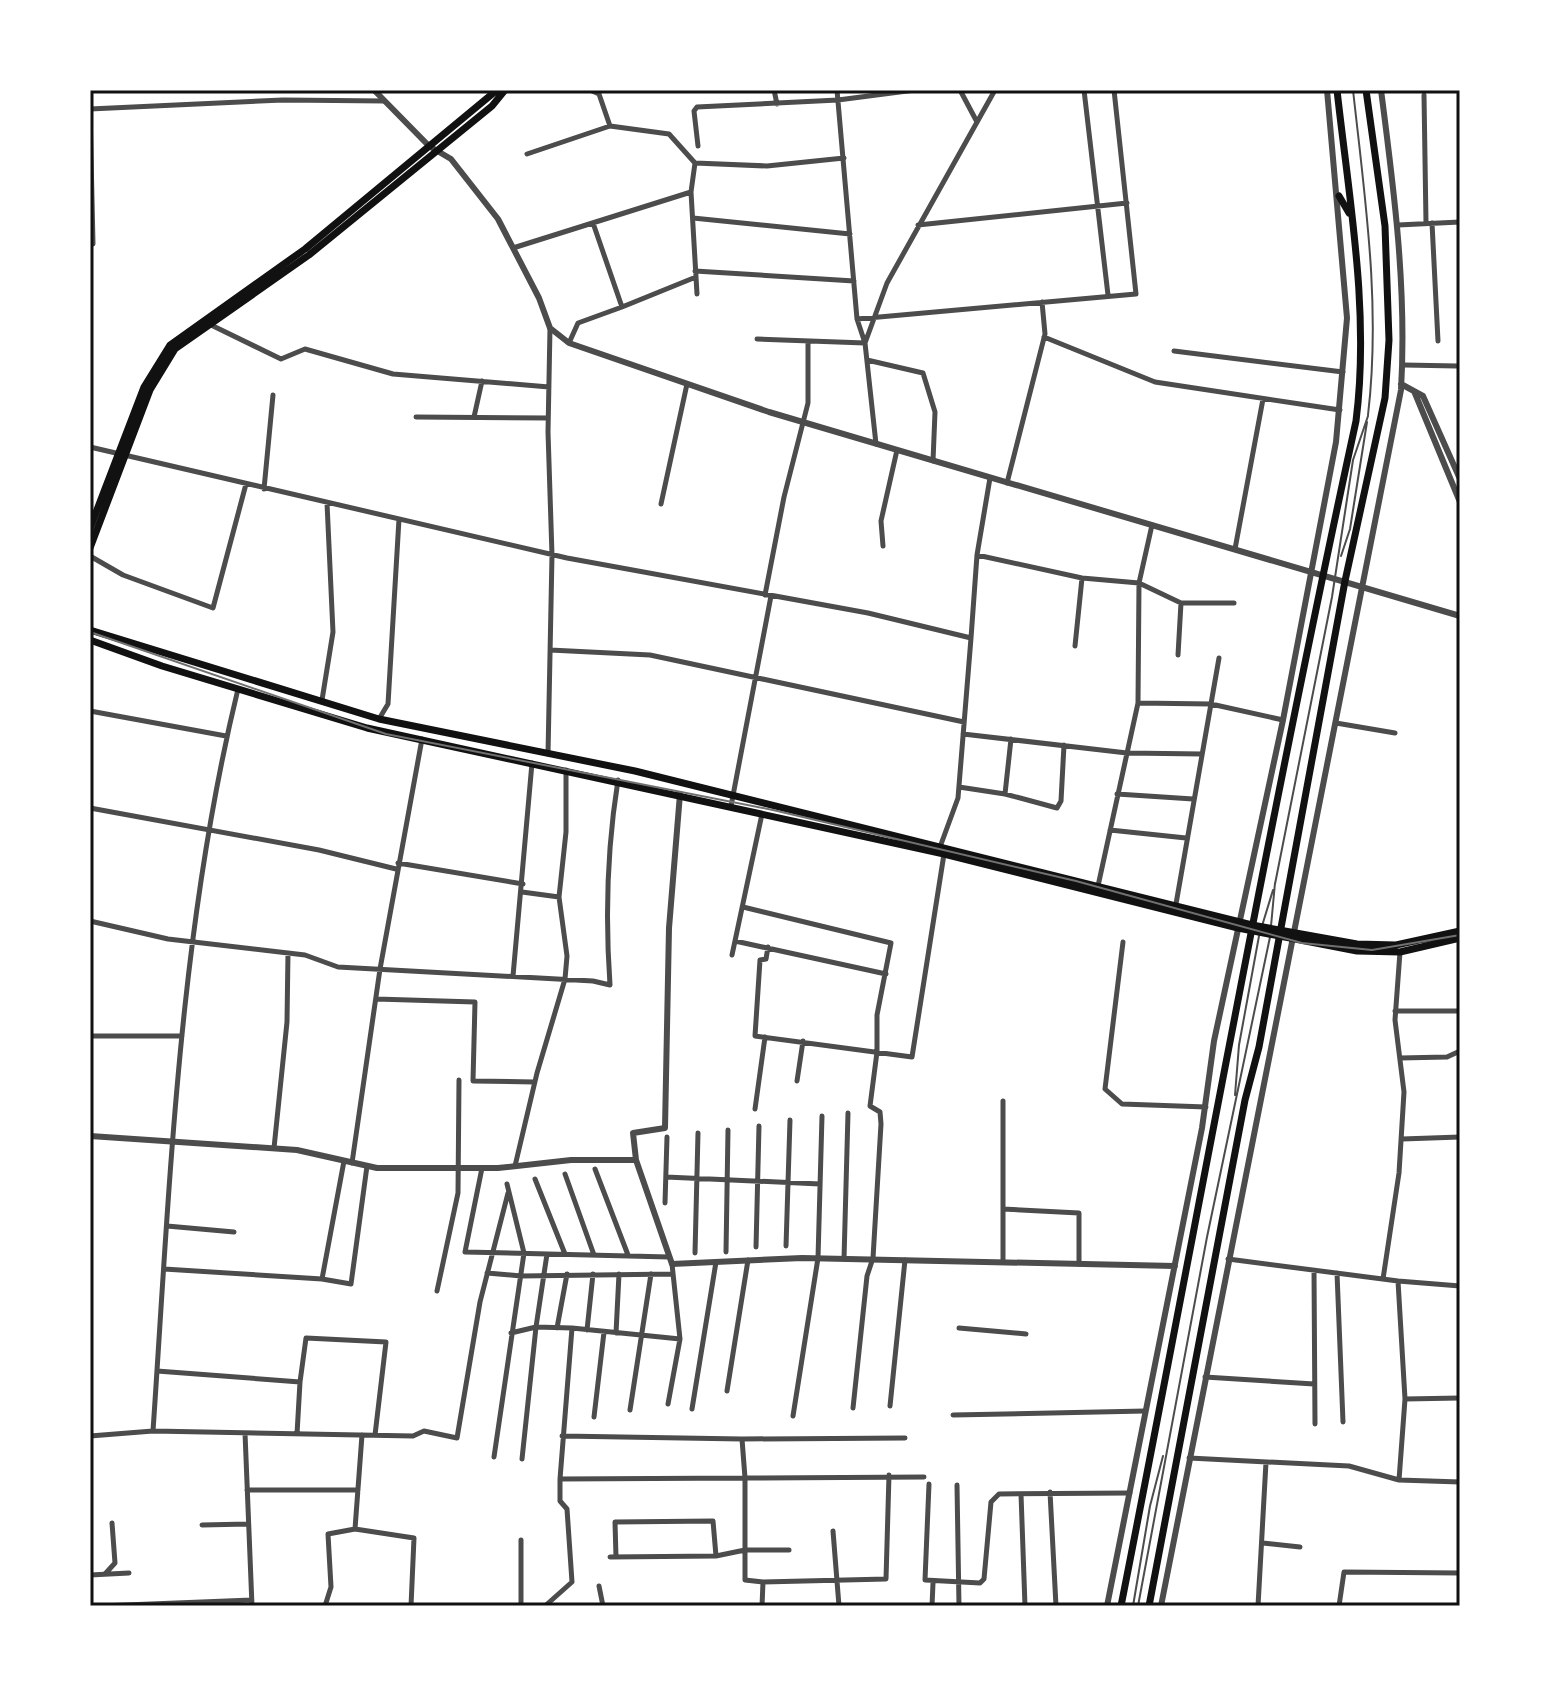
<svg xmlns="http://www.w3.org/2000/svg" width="1550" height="1696" viewBox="0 0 1550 1696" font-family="'PT Sans Narrow',sans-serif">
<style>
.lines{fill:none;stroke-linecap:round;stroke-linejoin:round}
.service{stroke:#4c4c4c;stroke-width:2}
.minor{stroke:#4c4c4c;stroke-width:5}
.tertiary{stroke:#4c4c4c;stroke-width:6}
.secondary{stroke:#111;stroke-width:7}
.primary{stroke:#111;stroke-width:7}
.rail{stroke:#707070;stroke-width:2}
.neatline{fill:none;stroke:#111;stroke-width:3}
</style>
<rect width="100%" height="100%" fill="#fff"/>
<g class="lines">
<!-- service -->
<path class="service" d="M1353,90C1365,199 1381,306 1368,415
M1341,556L1350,529L1367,422
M1275,884L1332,597L1353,460L1368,416
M1262,926L1273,890
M1271,926L1275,883
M1235,1095L1239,1045L1259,936
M1133,1606L1150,1506L1163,1456
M1138,1606L1207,1237L1270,937"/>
<!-- minor -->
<path class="minor" d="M590,90L599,94L610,126L669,134L695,163
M774,90L777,104
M837,90L857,319L865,343L876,444
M960,90L977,122
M1084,90L1108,295
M1424,95L1426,223
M90,109L283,100L385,101
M90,110L93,244
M698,146L694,111L697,107L838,100L915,90
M527,154L610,126
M691,192L697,294
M693,218L850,234
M1432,223L1438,341
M918,225L1127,203
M1398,225L1460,222
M513,248L691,192L695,163L767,166L844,158
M695,271L854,281
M622,307L696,277
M857,319L1136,294L1114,90
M209,324L281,359L305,349L393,374L549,387
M1044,337L1155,382L1340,410
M757,339L865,343L887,283L995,90
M569,343L578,323L622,307L593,223
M1174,351L1343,372
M867,360L923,373L935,412L933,461
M1404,365L1457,366
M416,417L548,418
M474,417L482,381
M90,447L567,558L868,613L971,638L958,798L940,847
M1007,483L1045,334L1042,302
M264,489L273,395
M661,504L687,384
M1152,525L1139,583L1181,603
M883,546L881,521L897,450
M1235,549L1263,399
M977,555L1082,578L1139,583L1138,703L1098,886
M90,556L123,575L213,608L246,484
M765,595L784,497L808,403V341
M971,638L977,555L990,478
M1075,646L1082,578
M550,650L650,655L964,722
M1178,655L1181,603H1234
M238,689C179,932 170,1182 153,1431L413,1436L424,1431L457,1438L480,1302L508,1193
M322,700L333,632L327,503
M1138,703L1211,704L1283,720
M90,711L226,736
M379,719L388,704L399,519
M1336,723L1395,733
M963,734L1127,753L1202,754
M548,754L552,555L548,432L550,328
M959,787L1005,794L1057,808L1061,801L1064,745
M1005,794L1011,739
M1117,794L1193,799
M731,806L771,596
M90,808L319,850L396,869
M1110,830L1186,838
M398,863L523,884
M559,897L566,832V770
M1176,904L1219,658
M743,907L891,943L877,1015V1052L870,1106L880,1112L881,1124L873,1258L867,1276L853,1408
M90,921L168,939L305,955L338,967L593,981L610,985C605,915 607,849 618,780
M735,941L886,974
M1123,942L1105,1089L1122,1104L1206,1107
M768,947L766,959L760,960L755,1036L912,1057L944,854
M732,955L762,814
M513,976L532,763
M376,999L475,1002L473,1081L534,1082
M1395,1011H1460
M90,1036H182
M1400,1058L1447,1057L1460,1051
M797,1081L803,1041
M1003,1101V1262
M755,1109L765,1037
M1402,1139L1460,1137
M274,1148L287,1022L288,953
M344,1161L322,1279L351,1284L367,1166
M352,1163L380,969L422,739
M515,1166L537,1073L565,979L567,956L559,897L522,892
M482,1168L465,1252L669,1257
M595,1169L628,1255
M565,1174L594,1255
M666,1177L820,1184
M535,1179L565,1254
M665,1203L667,1137
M1003,1209L1079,1213V1264
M167,1226L234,1232
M786,1246L790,1120
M756,1247L759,1126
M726,1252L728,1130
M695,1253L698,1133
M547,1254L536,1327L572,1328
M844,1259L848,1113
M1228,1259L1398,1281L1405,1399
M164,1269L322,1279
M1314,1271L1315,1424
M487,1273L521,1276L673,1274
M1337,1273L1343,1422
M1383,1279L1399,1173L1404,1092L1395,1020L1400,952
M1398,1281L1460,1286
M437,1291L458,1193L459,1080
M557,1328L567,1274
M959,1328L1026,1334
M587,1330L593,1274
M511,1333L536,1327L522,1459
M616,1333L619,1274
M680,1339L572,1328L560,1479L745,1478V1580L763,1582L762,1606
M157,1371L300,1382L297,1434
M1205,1377L1314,1384
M300,1382L306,1338L386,1342L375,1435
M727,1391L748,1260
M1460,1398L1405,1399L1399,1480L1460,1482
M668,1404L680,1339L672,1264
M890,1406L905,1260
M692,1409L716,1262
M630,1410L651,1274
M953,1415L1145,1411
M793,1416L818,1258L822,1116
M594,1417L604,1332
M245,1433L252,1606
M90,1436L153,1431
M562,1436L742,1439L745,1478L924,1477
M742,1439L905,1438
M494,1457L524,1253L507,1184
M1189,1458L1349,1466L1399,1480
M929,1484L925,1580L980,1583L984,1579L991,1502L999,1494L1130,1493
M957,1485L959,1606
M247,1490H358
M1050,1492L1056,1606
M1021,1494L1025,1606
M202,1525L248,1524
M355,1529L414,1538L411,1606
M833,1531L839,1606
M521,1540V1606
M1263,1543L1300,1547
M610,1557L716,1556L745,1550H789
M616,1557L615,1522L713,1521L716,1556
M105,1574L115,1563L112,1523
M90,1575L129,1573
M763,1582L886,1579L889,1475
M599,1586L603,1606
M100,1606L252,1600
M325,1606L331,1587L328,1534L355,1529L362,1435
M545,1606L572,1582L567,1509L560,1501V1479
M932,1606L933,1583
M1258,1606L1266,1462
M1339,1606L1344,1572L1460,1573"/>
<!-- tertiary -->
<path class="tertiary" d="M374,90L429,146L451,159L498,219L539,298L550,328L569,343L769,412L1460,616
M1401,384L1423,396L1460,479
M1414,391L1460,502
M680,794L669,928L665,1128L633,1133L636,1160L672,1264L802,1258L1175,1266
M90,1136L297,1150L377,1168H498L571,1160H636
M1107,1606L1202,1128L1214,1041L1283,720L1336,442L1347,318L1327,90
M1161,1606L1401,390C1407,289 1394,190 1381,90"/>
<!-- secondary -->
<path class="secondary" d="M90,630L379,719L635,771L1252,925L1357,944L1396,945L1460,931
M90,640L162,666L367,728L944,854L1238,928L1357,951L1400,952L1460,938"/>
<!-- primary -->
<path class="primary" d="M1339,196L1349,213
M90,528L144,387L170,345L305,249L497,90
M90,548L150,390L175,349L309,255L492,106L505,90
M1121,1606C1199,1211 1270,815 1356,421C1370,312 1349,199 1337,90
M1149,1606L1245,1100L1259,1047L1345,581L1385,398L1389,340L1385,226L1366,90"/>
<!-- rail -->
<path class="rail" d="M90,632L386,734L773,810L1076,881L1302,943L1372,950L1460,935"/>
</g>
<!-- border -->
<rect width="1550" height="1696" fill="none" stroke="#ffffff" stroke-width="184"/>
<rect x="92" y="92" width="1366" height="1512" class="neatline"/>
</svg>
